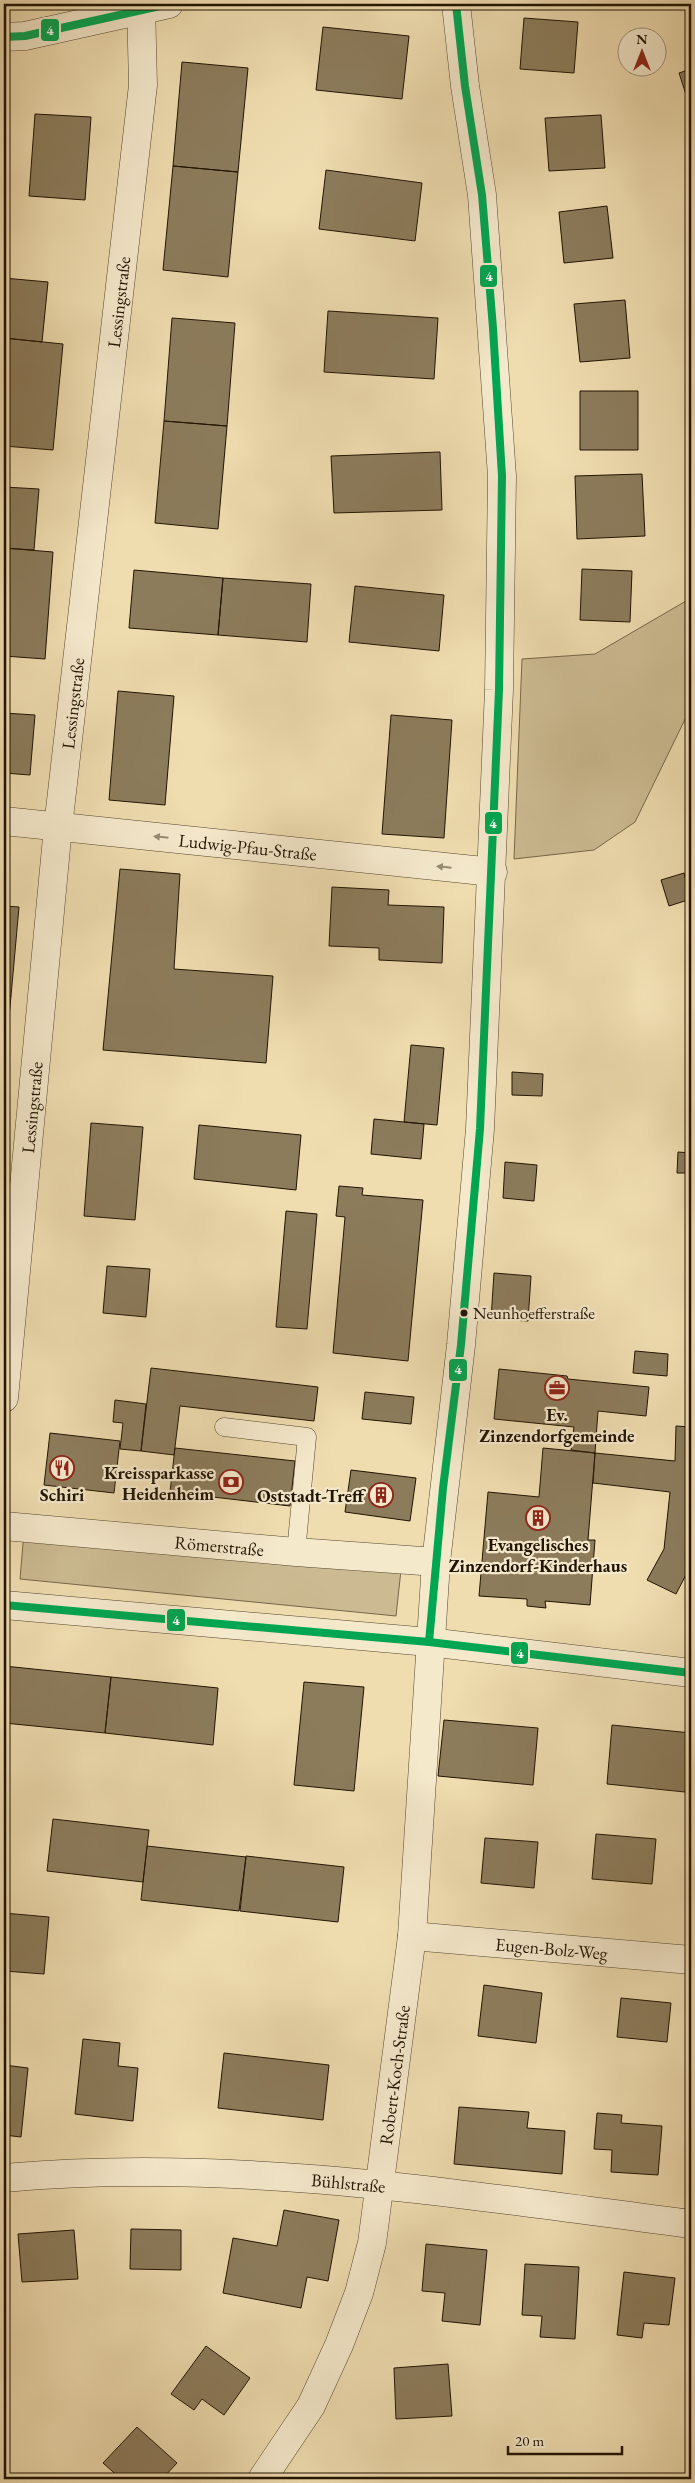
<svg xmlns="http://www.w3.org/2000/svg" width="695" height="2483" viewBox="0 0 695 2483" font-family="'EB Garamond',serif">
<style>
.green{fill:#ccbb92;stroke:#76674a}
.building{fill:#8c7c5c;stroke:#201302}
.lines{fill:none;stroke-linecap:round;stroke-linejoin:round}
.service-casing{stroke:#54462e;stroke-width:19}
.minor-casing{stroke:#54462e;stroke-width:29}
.service{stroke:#f5e9cc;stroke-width:18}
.minor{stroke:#f5e9cc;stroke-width:28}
.bus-1-casing{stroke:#f5e9cc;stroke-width:11}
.bus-1{stroke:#00a651;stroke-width:8}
.oneway{fill:#958971}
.bus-dot{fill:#201302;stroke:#f5e9cc;stroke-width:2}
.labels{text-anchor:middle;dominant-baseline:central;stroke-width:4.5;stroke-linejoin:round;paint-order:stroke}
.bus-label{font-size:17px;fill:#201302;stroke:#f5e9cc;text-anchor:start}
.street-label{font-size:18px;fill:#201302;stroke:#f5e9cc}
.poi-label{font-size:18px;font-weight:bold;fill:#201302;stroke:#f5e9cc}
.line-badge{stroke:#f5e9cc;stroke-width:2}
.badge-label{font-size:14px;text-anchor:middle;font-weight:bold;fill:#fff}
</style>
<rect width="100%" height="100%" fill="#efddb0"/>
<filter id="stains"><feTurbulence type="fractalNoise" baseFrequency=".004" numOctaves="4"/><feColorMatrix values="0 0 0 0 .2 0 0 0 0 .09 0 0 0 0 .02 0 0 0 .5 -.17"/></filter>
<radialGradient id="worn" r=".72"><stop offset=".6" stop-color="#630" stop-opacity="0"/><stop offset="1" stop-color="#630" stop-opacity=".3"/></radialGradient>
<!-- green -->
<path class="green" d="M686,601L691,631V707L635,822L594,850L514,859L522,659L595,654Z
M24,1532L401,1570L396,1616L20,1579Z"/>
<!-- building -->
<path class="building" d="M524,18L578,22L574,73L520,69Z
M323,27L409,36L402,99L316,90Z
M182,62L248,68L238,172L173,166Z
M691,69V110L679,73Z
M35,114L91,117L85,200L29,196Z
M601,115L605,168L549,171L545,118Z
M173,166L238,172L228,277L163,270Z
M326,170L422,183L415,241L319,229Z
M607,206L613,258L564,263L559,212Z
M4,278L48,282L42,342L4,338Z
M625,300L630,358L580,362L574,304Z
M328,311L438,318L434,379L324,372Z
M172,318L235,323L227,426L164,421Z
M4,338L63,344L53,450L4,446Z
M580,391H638V450H580Z
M164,421L227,426L218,529L155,523Z
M440,452L442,510L334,513L331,456Z
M642,474L645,536L577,539L575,476Z
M4,487L39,489L34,550L4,548Z
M4,548L53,552L45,659L4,656Z
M582,569L632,571L630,622L580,620Z
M134,570L223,578L218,635L129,628Z
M223,578L311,584L307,642L218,635Z
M355,586L444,595L439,651L349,642Z
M118,691L174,696L165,805L109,800Z
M4,713L35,715L30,775L4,773Z
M391,715L452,720L444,838L382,834Z
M120,869L180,874L174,969L273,976L266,1063L103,1050Z
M684,873L691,899L669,906L661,880Z
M691,874V896L685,876Z
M332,887L389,890L388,905L444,907L442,963L379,960V948L329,946Z
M4,906L19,907L11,996H4Z
M4,996H11L5,1060H4Z
M411,1045L444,1048L437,1125L404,1122Z
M512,1072L543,1074L542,1096L512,1095Z
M374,1119L424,1124L421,1159L371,1154Z
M91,1123L143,1127L135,1220L84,1216Z
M199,1125L301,1135L296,1190L194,1179Z
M678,1152L691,1153V1173H677Z
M505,1162L537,1165L534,1201L503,1198Z
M339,1186L363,1188L362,1195L423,1200L408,1361L333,1353L345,1217L336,1216Z
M286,1211L317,1214L307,1329L276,1327Z
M107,1266L150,1269L146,1317L103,1313Z
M494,1273L531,1276L528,1321L491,1319Z
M635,1351L668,1354L667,1376L633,1373Z
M151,1368L318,1387L314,1421L180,1406L174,1455L141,1451Z
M499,1369L567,1376L568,1379L649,1387L646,1416L598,1411L595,1453L571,1450L574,1427L494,1419Z
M365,1392L414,1397L411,1424L362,1419Z
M115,1400L146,1404L141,1451L120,1449L123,1423L113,1422Z
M676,1426L691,1427V1565L676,1594L647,1580L664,1549L670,1492L593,1483L595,1453L675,1461Z
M50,1433L120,1441L114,1493L44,1485Z
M175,1448L295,1461L290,1506L170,1492Z
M543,1448L595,1453L588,1540H595L590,1605L545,1601L546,1608L527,1606V1599L479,1596L488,1492L539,1497Z
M351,1470L416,1478L410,1521L345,1512Z
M4,1666L111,1677L105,1733L4,1723Z
M111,1677L218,1688L213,1745L105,1733Z
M304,1682L364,1687L354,1791L294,1785Z
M444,1720L538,1728L533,1785L438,1776Z
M612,1725L691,1733L685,1792L607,1784Z
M53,1819L149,1830L143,1882L47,1871Z
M596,1834L656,1839L652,1884L592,1879Z
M485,1838L538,1842L534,1888L481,1883Z
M147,1846L246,1857L239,1911L141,1900Z
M246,1856L344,1867L338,1922L240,1911Z
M4,1913L49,1917L44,1974L4,1971Z
M484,1985L542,1993L536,2043L478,2036Z
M621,1998L671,2003L667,2042L617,2037Z
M83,2039L120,2043L118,2066L138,2068L133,2121L75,2114Z
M224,2053L329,2065L323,2120L218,2108Z
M4,2065L28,2068L21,2137L4,2135Z
M459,2107L529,2112L527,2128L565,2131L562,2174L454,2164Z
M597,2113L622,2115L621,2123L662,2126L658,2175L611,2172L612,2150L594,2149Z
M284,2210L339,2220L328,2281L307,2277L301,2308L223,2293L233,2238L277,2246Z
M131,2229L181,2230V2270L130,2269Z
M74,2230L78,2279L22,2282L18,2234Z
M426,2244L487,2250L480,2325L442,2321L445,2293L422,2291Z
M525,2264L579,2267L575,2339L540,2337L542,2316L522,2315Z
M624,2272L675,2278L669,2325L644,2323L642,2338L617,2335Z
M206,2346L250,2378L224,2415L202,2399L194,2410L171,2394Z
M448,2364L452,2416L396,2419L394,2368Z
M137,2427L177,2463L162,2479H121L103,2463Z"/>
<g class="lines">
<defs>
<path id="service" d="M224,1427L307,1437L296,1552"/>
<g id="minor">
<path d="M4,37L25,36L169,4"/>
<path id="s1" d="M4,821L493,872"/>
<path id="s2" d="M4,1398L58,827L143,85L141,4"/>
<path id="s3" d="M4,1526L296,1552L436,1562"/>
<path d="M4,1605L429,1642L691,1673"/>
<path id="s4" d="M412,1936L691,1960"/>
<path id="s5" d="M4,2178C234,2157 464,2195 691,2224"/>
<path id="s6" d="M262,2479L311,2406L339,2345L359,2293L372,2243L412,1936L436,1562L461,1345L480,1129L499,690L502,476L482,195L465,86L456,4"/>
</g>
</defs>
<!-- service casing -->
<use href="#service" class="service-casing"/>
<!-- minor casing -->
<use href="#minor" class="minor-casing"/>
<!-- service -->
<use href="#service" class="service"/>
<!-- minor -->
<use href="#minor" class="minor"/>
<defs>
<path id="bus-1" d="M4,37L25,36L169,4
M4,1605L429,1642L691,1673
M429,1642L443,1488L461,1345L480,1129L499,690L502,476L493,328L482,195L465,86L456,4"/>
</defs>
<!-- bus-1 casing -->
<use href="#bus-1" class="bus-1-casing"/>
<!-- bus-1 -->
<use href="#bus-1" class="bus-1"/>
</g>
<!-- one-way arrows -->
<defs><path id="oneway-solid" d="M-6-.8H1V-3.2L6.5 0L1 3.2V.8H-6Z" transform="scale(1.25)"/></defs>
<g class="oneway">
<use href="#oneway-solid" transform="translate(161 837) rotate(-174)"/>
<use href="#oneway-solid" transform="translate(444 867) rotate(-174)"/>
</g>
<!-- icons -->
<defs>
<symbol id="office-ring" viewBox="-11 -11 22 22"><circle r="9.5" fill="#f5e9cc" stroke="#8f2418" stroke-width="1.5"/><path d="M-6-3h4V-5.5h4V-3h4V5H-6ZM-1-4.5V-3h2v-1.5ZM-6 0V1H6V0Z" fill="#8f2418"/></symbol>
<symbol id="restaurant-ring" viewBox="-11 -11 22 22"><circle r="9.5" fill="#f5e9cc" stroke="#8f2418" stroke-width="1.5"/><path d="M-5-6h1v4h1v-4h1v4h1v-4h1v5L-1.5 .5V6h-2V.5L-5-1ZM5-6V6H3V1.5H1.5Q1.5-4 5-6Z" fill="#8f2418"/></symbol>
<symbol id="bank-ring" viewBox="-11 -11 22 22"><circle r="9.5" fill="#f5e9cc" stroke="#8f2418" stroke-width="1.5"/><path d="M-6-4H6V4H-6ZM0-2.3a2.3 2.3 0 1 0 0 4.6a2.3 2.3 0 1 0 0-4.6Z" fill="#8f2418"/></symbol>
<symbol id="building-ring" viewBox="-11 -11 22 22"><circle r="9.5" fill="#f5e9cc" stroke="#8f2418" stroke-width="1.5"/><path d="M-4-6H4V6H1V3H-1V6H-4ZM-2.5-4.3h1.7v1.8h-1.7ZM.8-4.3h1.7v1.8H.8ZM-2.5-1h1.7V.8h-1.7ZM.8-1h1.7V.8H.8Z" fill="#8f2418"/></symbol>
</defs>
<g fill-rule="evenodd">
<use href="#office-ring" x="543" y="1374" width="28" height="28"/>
<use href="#restaurant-ring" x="48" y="1454" width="28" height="28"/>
<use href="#bank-ring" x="217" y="1468" width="28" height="28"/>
<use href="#building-ring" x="367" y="1481" width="28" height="28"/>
<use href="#building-ring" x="524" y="1504" width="28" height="28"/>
</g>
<!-- markers -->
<circle class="bus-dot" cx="464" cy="1313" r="4.5"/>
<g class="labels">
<!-- bus labels -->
<g class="bus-label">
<text x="473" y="1313">Neunhoefferstraße</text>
</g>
<!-- street labels -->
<g class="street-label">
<text stroke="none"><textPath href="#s2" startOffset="1102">Lessingstraße</textPath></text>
<text stroke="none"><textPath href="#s2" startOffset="698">Lessingstraße</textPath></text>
<text stroke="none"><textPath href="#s1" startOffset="245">Ludwig-Pfau-Straße</textPath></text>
<text stroke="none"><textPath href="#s2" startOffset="292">Lessingstraße</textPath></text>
<text stroke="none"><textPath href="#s3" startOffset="216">Römerstraße</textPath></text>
<text stroke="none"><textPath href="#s4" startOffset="140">Eugen-Bolz-Weg</textPath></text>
<text stroke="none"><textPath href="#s6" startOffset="432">Robert-Koch-Straße</textPath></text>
<text stroke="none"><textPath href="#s5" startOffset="345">Bühlstraße</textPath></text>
</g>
<!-- poi labels -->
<g class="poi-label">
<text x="557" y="1414">Ev.<tspan x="557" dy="21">Zinzendorfgemeinde</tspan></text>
<text x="214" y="1472" text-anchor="end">Kreissparkasse<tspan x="214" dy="21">Heidenheim</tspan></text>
<text x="62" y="1494">Schiri</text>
<text x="364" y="1495" text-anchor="end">Oststadt-Treff</text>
<text x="538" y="1544">Evangelisches<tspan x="538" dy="21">Zinzendorf-Kinderhaus</tspan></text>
</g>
</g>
<g class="line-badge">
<rect x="40" y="18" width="20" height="24" rx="5" fill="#00a651"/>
<rect x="479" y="264" width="19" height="24" rx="5" fill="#00a651"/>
<rect x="484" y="811" width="19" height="24" rx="5" fill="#00a651"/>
<rect x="448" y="1358" width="20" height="24" rx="5" fill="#00a651"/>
<rect x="166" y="1608" width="20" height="24" rx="5" fill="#00a651"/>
<rect x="510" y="1641" width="19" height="24" rx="5" fill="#00a651"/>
</g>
<g class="badge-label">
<text x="50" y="35">4</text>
<text x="489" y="281">4</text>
<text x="493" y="828">4</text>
<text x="458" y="1374">4</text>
<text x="176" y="1625">4</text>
<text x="520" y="1658">4</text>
</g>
<!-- margin -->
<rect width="695" height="2483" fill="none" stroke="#efddb0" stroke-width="20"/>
<rect x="5" y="5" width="685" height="2473" fill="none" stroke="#201302" stroke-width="2.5"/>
<rect x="10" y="10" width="675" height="2463" fill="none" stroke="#201302"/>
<!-- north arrow -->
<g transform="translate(642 52)"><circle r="24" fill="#f5e9cc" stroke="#a0937b"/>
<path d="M0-4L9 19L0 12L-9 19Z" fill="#8f2418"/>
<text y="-8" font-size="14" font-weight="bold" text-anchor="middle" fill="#201302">N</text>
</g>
<!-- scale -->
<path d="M508 2446v8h114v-8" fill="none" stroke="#201302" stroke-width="2.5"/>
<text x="515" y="2446" font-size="15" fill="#201302" stroke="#f5e9cc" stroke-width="4" paint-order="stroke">20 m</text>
<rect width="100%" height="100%" filter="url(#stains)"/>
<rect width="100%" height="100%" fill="url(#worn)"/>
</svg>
